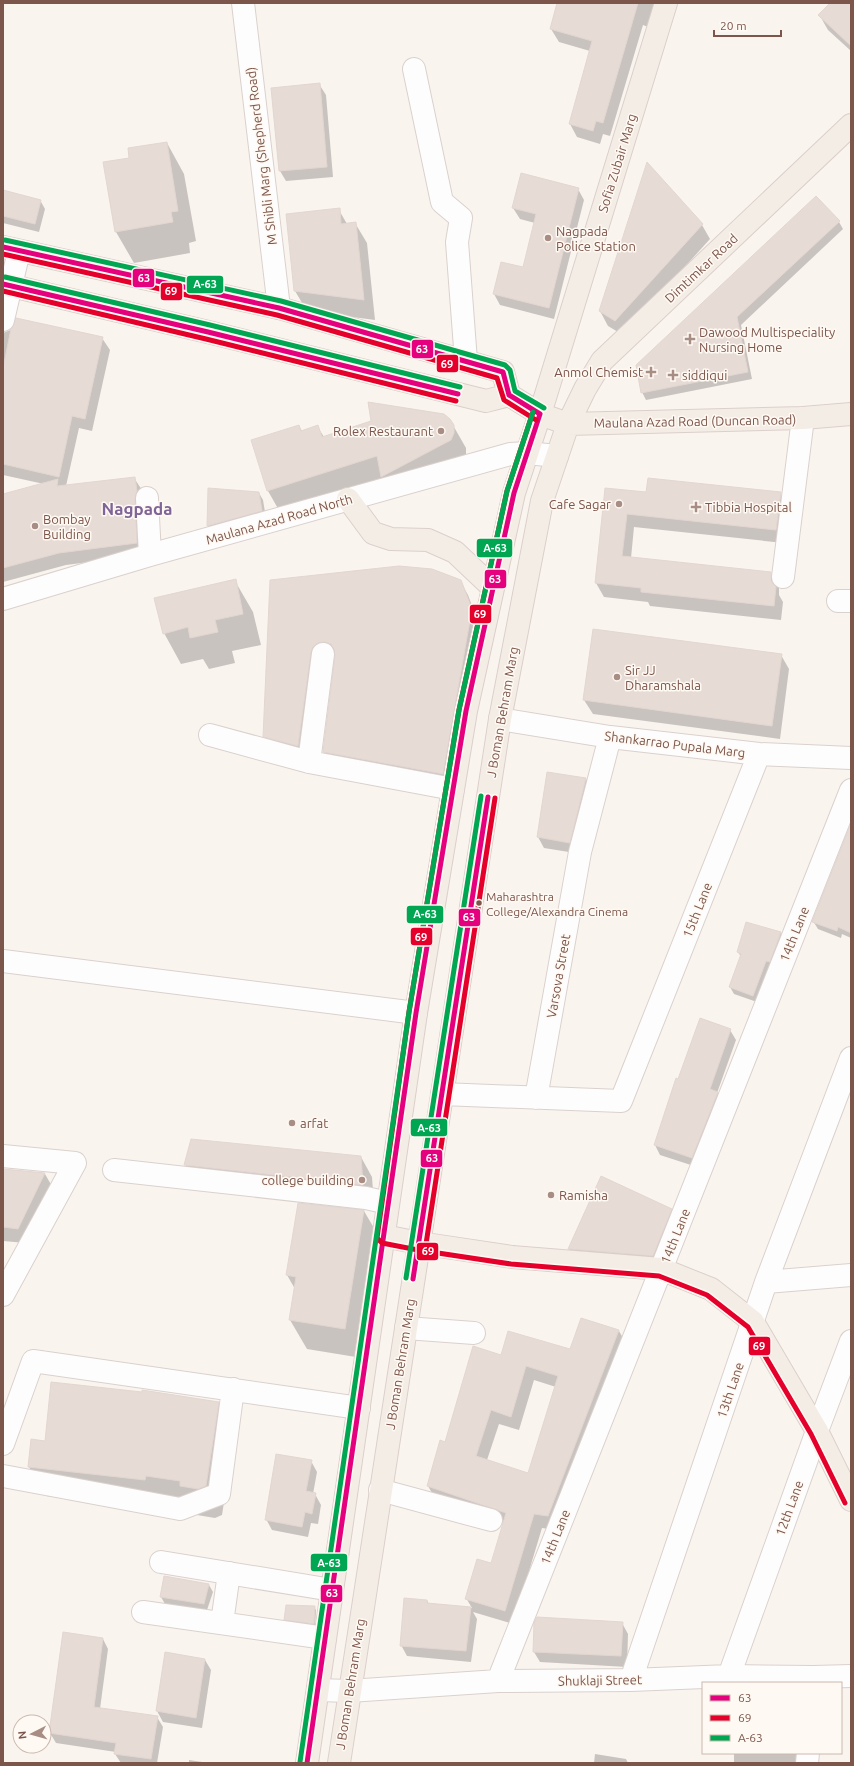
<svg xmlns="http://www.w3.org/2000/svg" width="854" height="1766" viewBox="0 0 854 1766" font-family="Ubuntu,sans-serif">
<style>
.shadow{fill:#0003;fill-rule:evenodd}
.building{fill:#e7dbd6;stroke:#e3d6d1;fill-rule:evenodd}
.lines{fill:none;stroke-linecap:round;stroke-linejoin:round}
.minor-casing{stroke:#dad1cd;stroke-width:24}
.major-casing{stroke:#dbcfcb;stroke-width:24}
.minor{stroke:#fefdfd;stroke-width:22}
.major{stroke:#f4ede6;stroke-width:22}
.bus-1-casing{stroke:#fff9f3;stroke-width:8}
.bus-2-casing{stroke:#fff9f3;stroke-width:8}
.bus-3-casing{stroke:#fff9f3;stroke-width:8}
.bus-1{stroke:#e5007d;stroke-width:5}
.bus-2{stroke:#e4002b;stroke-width:5}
.bus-3{stroke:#00a651;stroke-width:5}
.poi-dot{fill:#a88d84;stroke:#fff9f3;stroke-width:1.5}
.bus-dot{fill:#7c564b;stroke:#fff9f3;stroke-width:1.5}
.labels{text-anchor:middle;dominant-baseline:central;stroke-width:3;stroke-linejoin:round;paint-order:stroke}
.bus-label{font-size:12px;fill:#7c564b;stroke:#fff9f3;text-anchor:start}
.street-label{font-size:13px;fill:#7c564b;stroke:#fff9f3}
.poi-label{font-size:13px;fill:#7c564b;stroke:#fff9f3;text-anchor:start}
.district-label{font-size:17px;font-weight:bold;fill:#7f6497;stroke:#fff9f3}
.line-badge{stroke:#fff9f3;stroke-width:1.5}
.badge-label{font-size:11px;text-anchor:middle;font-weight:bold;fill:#fff}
</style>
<rect width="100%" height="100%" fill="#faf4ef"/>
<!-- shadow -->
<path class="shadow" d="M558,3H655L648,27L643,25L610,136L603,134L600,144L577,137L570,124L590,51L559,42L551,29Z
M831,3H851V51L828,30L820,16Z
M319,84L326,95L333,177L286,181L280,171Z
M167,143L184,174L196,241L189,243L190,253L134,263L116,232L105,163L130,159Z
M648,164L702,225L710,239L623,335L608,326L600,311Z
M578,189L584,200L554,319L500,305L494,294L523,268L535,223L520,219L513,208Z
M3,191L40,200L45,209L39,232L3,223Z
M339,210L347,224L355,223L367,243L375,320L307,311L295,291L287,215Z
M839,222L843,229L741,325L752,379L646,400L642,392Z
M13,329L102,338L110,350L92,431L79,428L66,486L134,478L142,490L143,555L66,565L3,582V495L44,484L3,475V333Z
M450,420L466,448V455L463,462L280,512L268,491L252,441L299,426L302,431L317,426L324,437Z
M209,489L259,493L263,500L266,518L212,533L208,526Z
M606,489L647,494L780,493L789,508L784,543L634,527L631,558L770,573L779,587V595L783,602L781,620L650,606L648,602L604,597L596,583Z
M235,581L253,612L261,645L232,651L235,663L209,669L203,659L181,664L164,633Z
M271,581H460L468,595L479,624L450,787L332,765L324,752L336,656L333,655L306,759L272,750L264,736Z
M594,630L781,655L789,669L780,739L593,714L584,700Z
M548,773L586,779L592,790L575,853L544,848L538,837Z
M851,862V938L842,934L841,938L818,929L813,921Z
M781,933L785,940L757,1002L734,994L730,987L741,957L738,952Z
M730,1030L736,1040L717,1093L723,1103L697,1167L660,1155L655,1145L679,1080Z
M361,1157L372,1177L374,1204L197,1185L186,1165Z
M3,1170L45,1174L53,1188L26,1243L3,1241Z
M298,1204L364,1211L381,1240L362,1358L307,1349L290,1320L295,1289L287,1275Z
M671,1210L677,1220L659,1266L575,1260L569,1249Z
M581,1319L619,1331L627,1345L556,1530L542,1528L513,1624L473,1612L477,1619L471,1662L407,1656L401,1645L427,1600L429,1605L472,1608L466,1598L492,1565L504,1523L436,1500L428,1486L445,1443L501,1356L571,1351ZM534,1380L556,1387L529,1474L487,1460L499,1424L519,1430Z
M218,1403L235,1432L222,1515L215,1518L197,1515L194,1510L161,1509L46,1496L29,1467L46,1442Z
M311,1461L317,1472L313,1494H315L321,1505L318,1524L311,1523L308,1537L272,1530L266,1519Z
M209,1585L213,1592L207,1610L165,1604L161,1597Z
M314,1607L316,1610L315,1627L287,1623L285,1619Z
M622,1623L628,1634L627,1667L540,1662L534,1652Z
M64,1634L103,1639L108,1649L100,1709L157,1717L163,1727L157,1763H121L115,1754L116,1752L56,1743L50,1733Z
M205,1660L211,1670L202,1728L163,1722L157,1711Z
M734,1753H810L809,1763H734Z
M595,1754L626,1759L628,1763H594Z
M189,1760L209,1763H189Z"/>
<!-- building -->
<path class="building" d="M557,3H638L603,123L596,121L593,131L569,124L592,41L550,29Z
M830,3H851V46L818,15Z
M320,83L327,167L279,171L271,88Z
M167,142L178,211L171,212L173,222L115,232L103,162L129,158L128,148Z
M647,162L703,224L615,321L599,311Z
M521,173L579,188L549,308L493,294L501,262L523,267L536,214L512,208Z
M3,190L41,200L35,224L3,216Z
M816,196L840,221L737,317L748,372L641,393L636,365Z
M340,208L341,224L356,222L364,300L294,291L286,214Z
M16,318L103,337L85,419L72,416L59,477L3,464V368L11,329Z
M368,402L444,414L450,419L454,425V433L451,440L381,477L377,456L267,491L251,440L299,425L301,431L318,425L322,437L371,421Z
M135,477L137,491L135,499L137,543L59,553L3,568V494L58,479L57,486Z
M648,478L781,492L776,530L627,514L622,556L771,572V581L776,587L774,606L641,592V588L595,583L605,488L646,492Z
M208,488L259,492L262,511L207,526Z
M399,566L432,569L461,580L472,609L443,774L323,752L335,656L334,649L331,644L325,642L318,643L313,647L311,652L298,746L263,737L270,580Z
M236,579L243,614L215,620L218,632L190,638L188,627L163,634L154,598Z
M593,629L782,654L772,726L583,700Z
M547,772L586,778L570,843L537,837Z
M850,826H851V933L838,927L837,931L812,922Z
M746,922L781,932L770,962L766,961L753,996L729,987L741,954L737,952Z
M700,1018L731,1029L710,1089L718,1092L692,1158L654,1145L676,1078L678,1079Z
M191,1139L361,1156L363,1185L184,1165Z
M3,1169L45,1173L18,1229L3,1227Z
M601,1176L672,1209L653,1256L568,1249Z
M298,1203L364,1210L345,1329L289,1320L296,1277L286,1275Z
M581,1318L619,1330L548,1516L534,1514L505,1611L465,1599L477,1559L491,1563L506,1513L427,1486L440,1440L445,1442L473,1346L501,1355L508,1331L570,1349ZM526,1366L558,1376L528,1473L476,1456L491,1410L511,1417Z
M51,1382L142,1392V1390L219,1402L206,1486L198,1489L180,1486V1481L146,1476L145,1480L28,1467L31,1439L45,1441Z
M276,1454L312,1460L306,1491L316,1493L312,1514L305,1512L302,1527L265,1520Z
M164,1576L209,1584L204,1604L160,1597Z
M404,1598L427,1600V1603L471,1607L466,1651L400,1646Z
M286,1605L315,1606L314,1624L284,1620Z
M537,1617L623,1622L621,1656L533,1652L534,1623Z
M63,1632L103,1638L94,1707L158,1716L151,1759L114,1754L116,1743L49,1733Z
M165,1652L205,1659L196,1718L156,1711Z"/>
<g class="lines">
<defs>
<path id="minor" d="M243,3L279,308
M414,69L442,202L461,218L457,242L466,361
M3,320L19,251
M147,498L150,555
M783,577L803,418
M3,599L150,555L510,454L527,453L557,456
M838,601H851
M500,719L610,737L759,754L851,758
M210,735L309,762L453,789
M309,762L323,654
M3,961L416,1013
M442,1094L621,1101L759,754
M536,1098L580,852L610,737
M3,1156L75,1163L3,1295
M114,1170L366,1198L388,1203
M766,1282L851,1275
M406,1328L474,1333
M3,1444L33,1361L359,1408
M3,1476L180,1509L219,1494L233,1389
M380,1490L491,1520
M161,1562L332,1590
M143,1612L325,1638
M222,1623L229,1573
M729,1676L817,1431L851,1341
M631,1680L766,1282L851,1058
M498,1681L851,790
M318,1690L349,1691L498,1681L631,1680L729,1676L814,1677L851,1676
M807,1763L808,1753"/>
<path id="major" d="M3,247L279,308L503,372L509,395
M3,284L208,332L486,401L509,395L540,414L568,424L803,418L851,414
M348,499L373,533L391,539L428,540L455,552L493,588
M384,1236L419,1243L512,1257L661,1269L711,1289L753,1322L817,1431L851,1500
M307,1763L416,1013L466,711L514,493L540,414L666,3
M339,1763L500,719L542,501L568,424L585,389L602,361L851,125"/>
</defs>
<!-- minor casing -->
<use href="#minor" class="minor-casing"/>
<!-- major casing -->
<use href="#major" class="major-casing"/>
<!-- minor -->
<use href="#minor" class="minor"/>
<!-- major -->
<use href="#major" class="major"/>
<defs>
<path id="bus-1" d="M3,247L279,308L503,372L509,395L540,414
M3,284L208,332L458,394
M413,1279L488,797
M307,1763L416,1013L466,711L514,493L540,414"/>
<path id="bus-2" d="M3,254L277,315L497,378L504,400L536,420
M3,291L206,339L456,401
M533,412L507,491L459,710L409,1012L377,1238L382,1243L418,1250L511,1264L659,1276L707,1295L748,1327L811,1434L845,1503
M426,1244L495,798"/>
<path id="bus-3" d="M5,240L281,301L505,365L510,370L515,391L544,408
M5,277L210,325L460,387
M406,1278L481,796
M300,1762L409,1012L459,710L507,491L533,412"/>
</defs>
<!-- bus-1 casing -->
<use href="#bus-1" class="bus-1-casing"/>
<!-- bus-2 casing -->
<use href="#bus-2" class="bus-2-casing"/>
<!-- bus-3 casing -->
<use href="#bus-3" class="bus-3-casing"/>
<!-- bus-1 -->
<use href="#bus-1" class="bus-1"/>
<!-- bus-2 -->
<use href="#bus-2" class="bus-2"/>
<!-- bus-3 -->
<use href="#bus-3" class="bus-3"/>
</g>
<!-- markers -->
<g class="poi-dot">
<circle cx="548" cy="238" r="4"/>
<path d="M688 333h4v4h4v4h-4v4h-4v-4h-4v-4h4z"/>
<path d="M649 366h4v4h4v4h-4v4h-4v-4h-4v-4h4z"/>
<path d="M671 369h4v4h4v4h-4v4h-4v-4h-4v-4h4z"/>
<circle cx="441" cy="431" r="4"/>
<circle cx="619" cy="504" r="4"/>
<path d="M694 501h4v4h4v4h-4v4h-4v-4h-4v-4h4z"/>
<circle cx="35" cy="526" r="4"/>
<circle cx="617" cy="677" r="4"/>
<circle cx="292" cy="1123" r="4"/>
<circle cx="362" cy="1180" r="4"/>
<circle cx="551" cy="1195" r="4"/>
</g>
<circle class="bus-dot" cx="479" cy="903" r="3.5"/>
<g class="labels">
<!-- bus labels -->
<g class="bus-label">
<text x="486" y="896">Maharashtra<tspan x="486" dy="15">College/Alexandra Cinema</tspan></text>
</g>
<!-- street labels -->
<g class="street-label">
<text transform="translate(261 156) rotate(-97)">M Shibli Marg (Shepherd Road)</text>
<text transform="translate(617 163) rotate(-73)">Sofia Zubair Marg</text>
<text transform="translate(701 268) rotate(-43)">Dimtimkar Road</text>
<text transform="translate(695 421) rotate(-1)">Maulana Azad Road (Duncan Road)</text>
<text transform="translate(279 519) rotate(-16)">Maulana Azad Road North</text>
<text transform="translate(502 712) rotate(-80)">J Boman Behram Marg</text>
<text transform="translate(675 744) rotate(7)">Shankarrao Pupala Marg</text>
<text transform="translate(697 910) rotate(-68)">15th Lane</text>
<text transform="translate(794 934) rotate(-68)">14th Lane</text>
<text transform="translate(558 976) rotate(-80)">Varsova Street</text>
<text transform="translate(675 1236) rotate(-68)">14th Lane</text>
<text transform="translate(400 1364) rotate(-81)">J Boman Behram Marg</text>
<text transform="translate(730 1390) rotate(-71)">13th Lane</text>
<text transform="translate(789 1508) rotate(-70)">12th Lane</text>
<text transform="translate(555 1537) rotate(-68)">14th Lane</text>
<text transform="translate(600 1680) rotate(-1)">Shuklaji Street</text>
<text transform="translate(350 1684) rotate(-81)">J Boman Behram Marg</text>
</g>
<!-- poi labels -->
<g class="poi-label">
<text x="556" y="231">Nagpada<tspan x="556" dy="15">Police Station</tspan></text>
<text x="699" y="332">Dawood Multispeciality<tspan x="699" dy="15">Nursing Home</tspan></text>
<text x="643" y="372" text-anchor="end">Anmol Chemist</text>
<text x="682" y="375">siddiqui</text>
<text x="433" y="431" text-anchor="end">Rolex Restaurant</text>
<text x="611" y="504" text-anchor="end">Cafe Sagar</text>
<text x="705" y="507">Tibbia Hospital</text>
<text x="43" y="519">Bombay<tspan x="43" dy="15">Building</tspan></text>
<text x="625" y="670">Sir JJ<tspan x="625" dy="15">Dharamshala</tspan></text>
<text x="300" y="1123">arfat</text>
<text x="354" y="1180" text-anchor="end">college building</text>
<text x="559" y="1195">Ramisha</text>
</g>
<!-- district labels -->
<g class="district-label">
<text x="137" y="508">Nagpada</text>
</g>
</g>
<g class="line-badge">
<rect x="132" y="268" width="23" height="20" rx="4" fill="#e5007d"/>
<rect x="186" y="275" width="38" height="19" rx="4" fill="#00a651"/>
<rect x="160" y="282" width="23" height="19" rx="4" fill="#e4002b"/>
<rect x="411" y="339" width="23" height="20" rx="4" fill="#e5007d"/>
<rect x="436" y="354" width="23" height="19" rx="4" fill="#e4002b"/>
<rect x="476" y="538" width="37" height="20" rx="4" fill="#00a651"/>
<rect x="484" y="569" width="23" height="20" rx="4" fill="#e5007d"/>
<rect x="469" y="604" width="23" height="20" rx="4" fill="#e4002b"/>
<rect x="406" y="905" width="38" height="19" rx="4" fill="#00a651"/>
<rect x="458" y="908" width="23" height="19" rx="4" fill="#e5007d"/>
<rect x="410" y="927" width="23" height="19" rx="4" fill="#e4002b"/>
<rect x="410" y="1118" width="38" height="19" rx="4" fill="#00a651"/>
<rect x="420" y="1149" width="23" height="19" rx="4" fill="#e5007d"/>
<rect x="416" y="1242" width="23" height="19" rx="4" fill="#e4002b"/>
<rect x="748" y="1336" width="23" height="20" rx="4" fill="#e4002b"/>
<rect x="310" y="1553" width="38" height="19" rx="4" fill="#00a651"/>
<rect x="320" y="1584" width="23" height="19" rx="4" fill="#e5007d"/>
</g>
<g class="badge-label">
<text x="144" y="282">63</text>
<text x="205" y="288">A-63</text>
<text x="171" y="295">69</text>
<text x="422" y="353">63</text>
<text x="447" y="368">69</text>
<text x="495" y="552">A-63</text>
<text x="495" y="583">63</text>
<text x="480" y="618">69</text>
<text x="425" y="918">A-63</text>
<text x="469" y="921">63</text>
<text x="421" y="941">69</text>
<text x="429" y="1132">A-63</text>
<text x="432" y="1162">63</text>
<text x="428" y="1255">69</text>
<text x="759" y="1350">69</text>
<text x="329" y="1567">A-63</text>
<text x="332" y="1597">63</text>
</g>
<!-- border -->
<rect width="854" height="1766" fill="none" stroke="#7c564b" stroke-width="8"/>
<!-- legend -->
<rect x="702" y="1682" width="140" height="72" fill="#fff9f3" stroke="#cbb8b0"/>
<rect x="710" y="1695" width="20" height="6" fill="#e5007d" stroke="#cbb8b0"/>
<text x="738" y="1702" font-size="12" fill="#7c564b">63</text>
<rect x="710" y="1715" width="20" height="6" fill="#e4002b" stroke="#cbb8b0"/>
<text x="738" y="1722" font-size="12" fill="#7c564b">69</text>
<rect x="710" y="1735" width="20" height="6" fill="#00a651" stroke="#cbb8b0"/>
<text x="738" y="1742" font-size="12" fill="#7c564b">A-63</text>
<!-- north arrow -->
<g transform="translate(32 1734) rotate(264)"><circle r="19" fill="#fff9f3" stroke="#cbb8b0"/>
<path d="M0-3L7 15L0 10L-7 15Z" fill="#a88d84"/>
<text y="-6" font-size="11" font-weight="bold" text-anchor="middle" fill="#7c564b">N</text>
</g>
<!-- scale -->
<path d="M714 30v6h67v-6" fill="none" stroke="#7c564b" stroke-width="2"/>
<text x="720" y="30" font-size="12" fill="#7c564b" stroke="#fff9f3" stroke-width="3" paint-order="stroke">20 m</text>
</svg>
